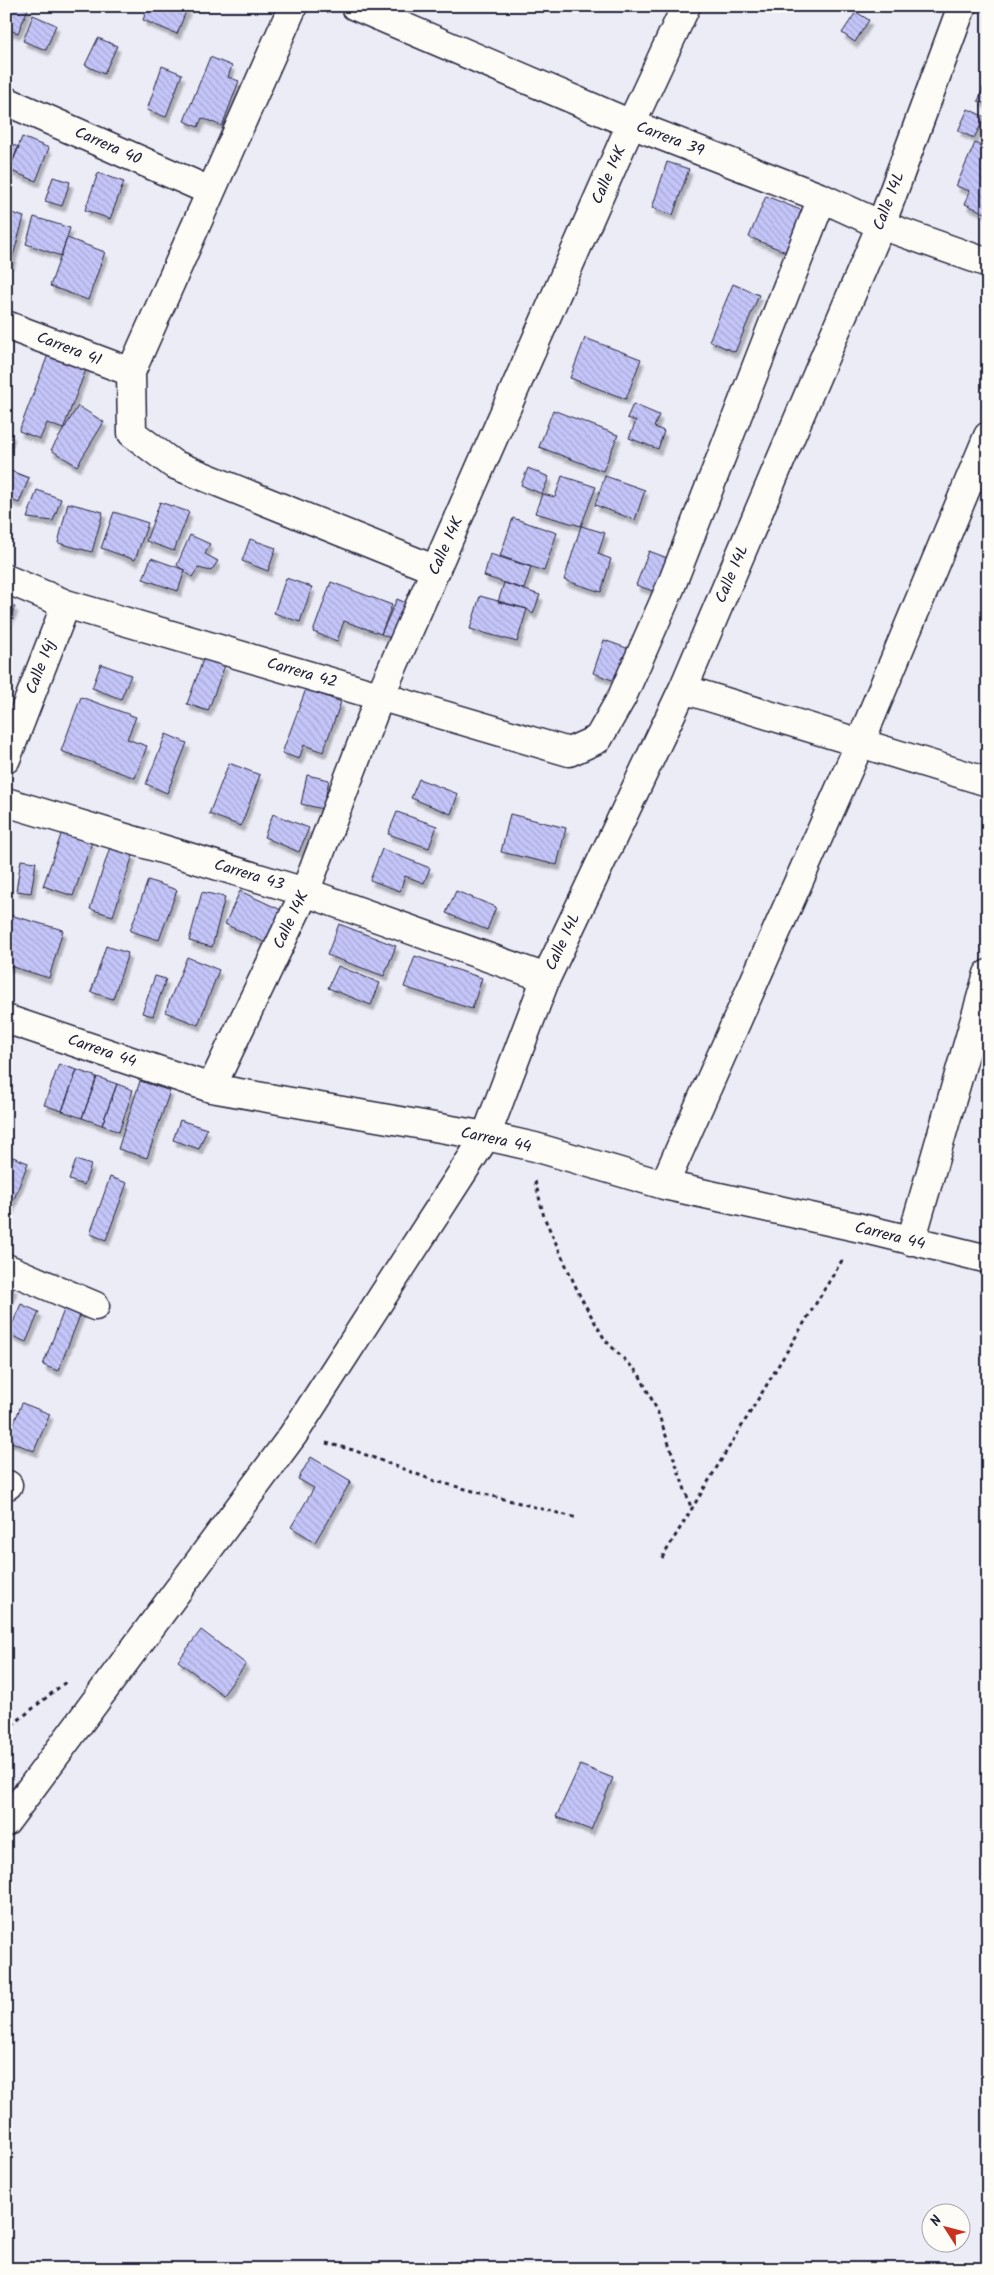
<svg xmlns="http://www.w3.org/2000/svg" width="994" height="2275" viewBox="0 0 994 2275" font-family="Kalam,sans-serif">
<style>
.building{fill:url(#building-back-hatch);stroke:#22223b;filter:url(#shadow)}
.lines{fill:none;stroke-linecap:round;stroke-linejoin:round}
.minor-casing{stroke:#22223b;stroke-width:31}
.path{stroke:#22223b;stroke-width:3;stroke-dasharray:4 4;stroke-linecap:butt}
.minor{stroke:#fdfcf7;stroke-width:28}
.labels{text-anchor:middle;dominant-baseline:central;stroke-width:4;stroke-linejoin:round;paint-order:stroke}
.street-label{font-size:16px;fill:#22223b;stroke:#fdfcf7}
</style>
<defs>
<pattern id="building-back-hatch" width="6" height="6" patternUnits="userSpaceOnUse" patternTransform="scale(1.25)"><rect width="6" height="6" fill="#c4c5f8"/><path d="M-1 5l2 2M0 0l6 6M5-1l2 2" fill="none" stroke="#a8a9d6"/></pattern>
<filter id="shadow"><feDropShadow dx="3" dy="5.5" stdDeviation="1" flood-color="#0004"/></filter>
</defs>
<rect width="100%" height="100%" fill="#ececf7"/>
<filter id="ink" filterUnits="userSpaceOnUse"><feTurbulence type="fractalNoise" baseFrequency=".02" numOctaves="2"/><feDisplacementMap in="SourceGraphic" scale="10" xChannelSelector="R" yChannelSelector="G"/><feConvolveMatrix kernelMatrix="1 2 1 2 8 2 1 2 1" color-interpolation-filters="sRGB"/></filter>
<g filter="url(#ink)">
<!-- building -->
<path class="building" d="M6,6H29L18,33L6,29Z
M148,6H188L177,34L143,20Z
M856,12L869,20L855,42L842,33Z
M33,15L56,25L46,50L23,41Z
M98,38L117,46L104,74L85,65Z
M210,57L232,66L228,77L239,81L222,126L202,118L198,127L184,121Z
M162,66L182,74L166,117L147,110Z
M988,76V105L978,101Z
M968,109L985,117L974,138L958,131Z
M22,137L49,148L36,181L9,170Z
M6,143L19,147L9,170L6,169Z
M975,143L988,149V207L985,213L965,204L970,191L956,186Z
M667,162L689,169L673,215L652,208Z
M98,173L124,182L110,219L85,210Z
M53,177L70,182L62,206L45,201Z
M766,196L813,215L796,256L749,237Z
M6,211L24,217L11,263L6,261Z
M34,217L70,228L61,256L26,244Z
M67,238L105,252L88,300L50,286Z
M733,284L759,295L735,352L709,341Z
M585,338L641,359L626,399L570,378Z
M49,352L87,367L63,429L47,423L40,439L19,431Z
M633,404L659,415L654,427L664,431L658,449L629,438L636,421L627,418Z
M78,406L104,422L77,466L51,450Z
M553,410L618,435L603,471L539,447Z
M6,432L12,434L6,449Z
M528,468L549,477L542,494L521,485Z
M6,469L29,478L19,503L6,498Z
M562,476L596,487L581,526L535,513L542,494L555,497Z
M605,476L645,490L635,520L595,505Z
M37,490L61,499L53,521L27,518Z
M160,502L189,512L174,551L146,541Z
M68,503L103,512L92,552L58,543Z
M114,512L148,523L135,560L101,548Z
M513,518L557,533L544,571L500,556Z
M581,526L605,533L598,554L611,559L601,592L564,580Z
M190,535L210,544L205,554L218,561L211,571L198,568L192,577L177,565Z
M250,539L276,548L268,571L242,561Z
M649,551L670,559L658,593L636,585Z
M490,554L531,567L524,589L484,576Z
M151,558L185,570L178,591L143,579Z
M286,578L312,587L300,622L274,613Z
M331,582L392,605L381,634L344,621L337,641L313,632Z
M504,583L540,595L533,614L527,609L498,602Z
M480,596L527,609L517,642L470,629Z
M397,599L413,606L397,641L381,634Z
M6,603L15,607L6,625Z
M604,640L635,651L623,684L593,673Z
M204,657L225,665L208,711L187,704Z
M101,664L131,675L121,699L92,688Z
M306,689L341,702L323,752L304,745L299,759L282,753Z
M81,697L136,717L127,739L147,746L135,778L61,751Z
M166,734L187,743L167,793L146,784Z
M229,763L260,775L241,826L209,814Z
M307,775L329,780L323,809L301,804Z
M419,779L458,794L451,814L411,798Z
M397,812L437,826L429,848L388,834Z
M273,814L309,828L299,852L264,837Z
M510,814L566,828L557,865L501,852Z
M62,832L92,842L73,896L43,886Z
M110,847L133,855L113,916L90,909Z
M382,849L430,868L424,883L405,876L400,891L370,880Z
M21,860L36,862L31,893L16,891Z
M148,880L177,890L159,940L130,931Z
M240,891L281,910L266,943L225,924Z
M456,891L496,907L487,930L446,913Z
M202,892L225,897L212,947L189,941Z
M10,915L63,930L49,978L6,965V927Z
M339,924L396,946L384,976L327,955Z
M106,946L128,953L113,999L91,992Z
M415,956L482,978L472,1009L404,987Z
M187,957L219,970L198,1025L165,1012Z
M338,966L380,983L371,1005L328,988Z
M155,976L166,979L153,1016L142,1013Z
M59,1064L77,1070L62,1111L44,1105Z
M77,1070L97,1077L82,1118L62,1111Z
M97,1077L117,1084L102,1125L82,1118Z
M140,1081L170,1091L147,1158L118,1149Z
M117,1084L133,1090L119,1132L102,1125Z
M180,1120L207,1129L199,1149L173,1140Z
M13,1157L28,1163L9,1212L6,1211V1174Z
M76,1160L91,1165L84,1185L69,1180Z
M110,1177L127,1183L106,1240L90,1234Z
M6,1284L14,1287L6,1308Z
M67,1302L83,1308L58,1371L43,1365Z
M21,1304L39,1312L26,1342L8,1334Z
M22,1403L50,1414L34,1451L7,1440Z
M311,1457L351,1481L315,1542L291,1527L314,1488L298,1479Z
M201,1630L246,1664L223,1695L178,1661Z
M580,1765L613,1778L591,1830L556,1817Z"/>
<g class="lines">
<defs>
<path id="minor" d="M293,6L131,372L132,433L173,464L436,570
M355,6L631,124L822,198L881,225L988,263
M6,101L210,191
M6,325L131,372
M6,579L66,604L569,752L598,739L622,697L671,586L822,198
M683,689L988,782
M6,759L66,604
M6,802L305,892L546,978
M6,1019L211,1088L486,1136L535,1147L664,1185L861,1228L988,1259
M211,1088L305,892L380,696L631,124L686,6
M664,1185L860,743L988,436
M911,1241L988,974
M6,1268L95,1306
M6,1484L8,1485
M6,1822L293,1435L486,1136L546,978L683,689L881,225L962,6"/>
</defs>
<!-- minor casing -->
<use href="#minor" class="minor-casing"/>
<!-- path -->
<path class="path" d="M535,1181L544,1217L580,1296L605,1340L639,1374L657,1410L692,1510
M326,1443L353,1450L435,1481L577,1518
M662,1558L844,1257
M6,1730L67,1681"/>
<!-- minor -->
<use href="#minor" class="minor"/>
</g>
</g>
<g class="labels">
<!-- street labels -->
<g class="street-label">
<text transform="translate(670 139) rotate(21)">Carrera 39</text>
<text transform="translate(108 146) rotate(24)">Carrera 40</text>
<text transform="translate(609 175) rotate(-66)">Calle 14K</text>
<text transform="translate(889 201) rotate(-69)">Calle 14L</text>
<text transform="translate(69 349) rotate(21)">Carrera 41</text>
<text transform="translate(446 546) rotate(-66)">Calle 14K</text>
<text transform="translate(732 574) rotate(-67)">Calle 14L</text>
<text transform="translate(41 667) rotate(-69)">Calle 14j</text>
<text transform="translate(302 673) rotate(16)">Carrera 42</text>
<text transform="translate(249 875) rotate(17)">Carrera 43</text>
<text transform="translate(291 920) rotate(-65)">Calle 14K</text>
<text transform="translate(563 942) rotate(-65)">Calle 14L</text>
<text transform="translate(102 1051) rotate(19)">Carrera 44</text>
<text transform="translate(496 1140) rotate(12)">Carrera 44</text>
<text transform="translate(890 1236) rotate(14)">Carrera 44</text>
</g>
</g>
<!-- margin -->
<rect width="994" height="2275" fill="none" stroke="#fdfcf7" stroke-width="25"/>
<rect x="12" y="12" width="969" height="2250" fill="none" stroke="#22223b" stroke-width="2" filter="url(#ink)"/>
<!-- north arrow -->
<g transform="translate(946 2228) rotate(306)"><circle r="24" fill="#fdfcf7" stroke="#a5a5ac"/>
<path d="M0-4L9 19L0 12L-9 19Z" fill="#c8321e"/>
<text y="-8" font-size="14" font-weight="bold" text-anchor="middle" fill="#22223b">N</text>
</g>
</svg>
